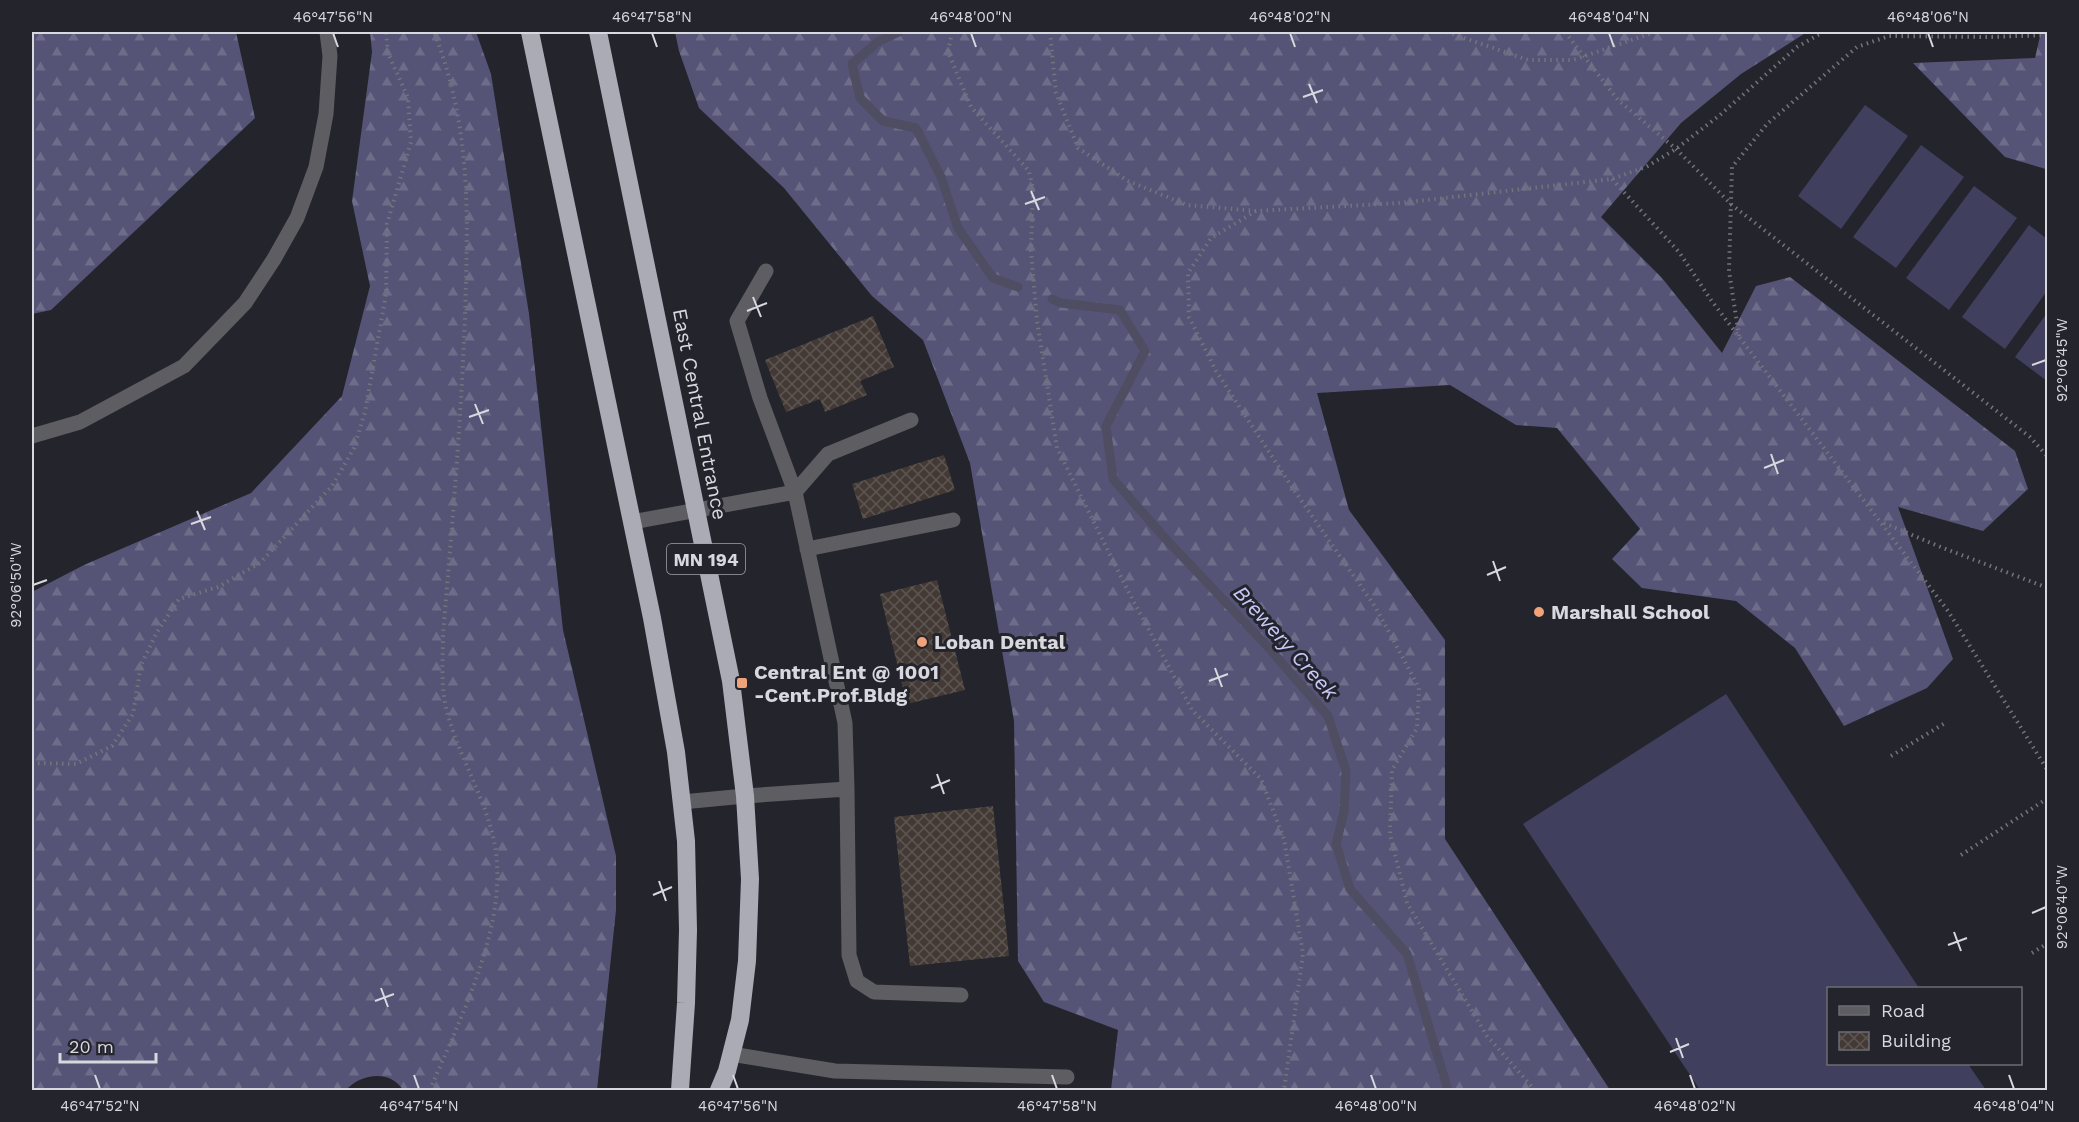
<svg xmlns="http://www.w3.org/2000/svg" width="2079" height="1122" viewBox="0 0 2079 1122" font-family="'Work Sans',sans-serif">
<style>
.forest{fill:url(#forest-firs)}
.garden{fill:#403f5d}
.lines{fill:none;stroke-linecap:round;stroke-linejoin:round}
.stream{stroke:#4f4d62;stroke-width:9}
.building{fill:url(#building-cross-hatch)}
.path{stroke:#74747b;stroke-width:4;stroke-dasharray:1.5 4.5;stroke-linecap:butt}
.minor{stroke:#5d5d62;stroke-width:15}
.highway{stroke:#ababb6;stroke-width:18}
.ticks{fill:none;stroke:#d8d8de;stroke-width:2}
.poi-dot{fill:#f0a279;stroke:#24242d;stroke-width:2}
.labels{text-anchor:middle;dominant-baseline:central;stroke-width:6;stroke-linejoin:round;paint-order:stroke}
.shield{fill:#24242d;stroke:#a2a2a9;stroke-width:1.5}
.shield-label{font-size:18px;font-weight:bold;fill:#d8d8de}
.street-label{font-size:20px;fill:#d8d8de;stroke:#24242d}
.poi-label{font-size:20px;font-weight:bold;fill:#d8d8de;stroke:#24242d;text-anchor:start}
.water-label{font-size:21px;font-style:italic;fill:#c8c8f8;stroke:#24242d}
.neatline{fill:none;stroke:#d8d8de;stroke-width:2}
.ticks-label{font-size:15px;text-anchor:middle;fill:#d8d8de}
</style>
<defs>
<pattern id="forest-firs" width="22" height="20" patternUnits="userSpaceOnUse" patternTransform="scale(1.5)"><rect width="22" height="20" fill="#555476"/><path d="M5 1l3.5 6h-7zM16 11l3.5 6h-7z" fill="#6d6c89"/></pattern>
<pattern id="building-cross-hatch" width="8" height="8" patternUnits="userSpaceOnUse" patternTransform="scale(1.5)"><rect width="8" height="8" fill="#443a35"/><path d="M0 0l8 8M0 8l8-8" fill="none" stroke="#5e5652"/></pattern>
</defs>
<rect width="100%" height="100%" fill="#24242d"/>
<!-- forest -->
<path class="forest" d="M32,32H236L255,118L51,310L32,314Z
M370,32H476L491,74L529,314L563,630L616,856V910L597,1090H403C390,1069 360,1074 346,1090H32V592L84,565L251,493L342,396L370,286L352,201L372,52Z
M675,32H1583L1594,34L1609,32H1807L1741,74L1681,123L1601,217L1662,278L1722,353L1756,286L1790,277L2015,451L2028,489L1983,531L1898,507L1953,659L1927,688L1844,726L1795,648L1736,601L1642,588L1612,559L1640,529L1557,428L1516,425L1450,385L1317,393L1349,510L1445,640V839L1610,1090H1111L1118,1030L1044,1002L1018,961L1014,721L970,463L923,340L872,296L784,188L699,108L679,51Z
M2041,32H2048L2046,169L2005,157L1913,63L2035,58Z"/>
<!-- garden -->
<path class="garden" d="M1865,105L1908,136L1841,229L1798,196Z
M1921,145L1964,177L1896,268L1853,237Z
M1974,186L2017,218L1949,310L1906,278Z
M2029,225L2047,239V291L2005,349L1962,317Z
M2047,313V381L2015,357Z
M1726,694L1919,988H1828V1064H1968L1986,1090H1700L1523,824Z"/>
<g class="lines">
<!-- stream -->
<path class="stream" d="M899,32L879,41L852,64L860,98L883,121L916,128L941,177L958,228L993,278L1018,287
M1052,299L1061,303L1120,310L1145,351L1106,426L1113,479L1164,537L1267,646L1328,716L1346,771L1344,812L1336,844L1350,889L1407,954L1448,1090"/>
</g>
<!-- building -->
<path class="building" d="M873,316L894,367L860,381L867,395L825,412L820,399L786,412L765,360Z
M944,455L955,490L863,519L852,484Z
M937,580L965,690L907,704L880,594Z
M993,806L1009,956L910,966L894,817Z"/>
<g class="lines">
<!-- path -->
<path class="path" d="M952,32L948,52L971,107L1029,171L1033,189L1031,251L1037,321L1057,448L1127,589L1192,710L1261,779L1284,839L1303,954L1284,1090
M1050,32L1056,93L1078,148L1128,181L1187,205L1256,211L1400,203L1612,179L1646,167L1676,149L1720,115L1797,47L1823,32
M1447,32L1528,60H1573L1655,32
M1565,32L1618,100L1676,149L1732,205L2030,437L2048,457
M1612,179L1679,252L1711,300L1948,611L2048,771
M1256,211L1211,238L1188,273L1189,317L1216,371L1294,490L1376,608L1419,688L1417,728L1392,770L1390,834L1407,903L1487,1036L1535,1090
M1739,336L1729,271L1732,167L1767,124L1857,47L1889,36L1989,37L2048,35
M1884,523L1938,546L2048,588
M1891,756L1945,723
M32,763L76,764L112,746L133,714L141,665L157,632L179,599L218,587L260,563L332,486L354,448L365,412L386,294L387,224L411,142L408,98L388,53L386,32
M1961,855L2048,798
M2032,953L2048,943
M430,1090C460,1018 511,921 494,841C484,793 455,751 445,703C441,680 443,657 443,634C452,529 461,423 465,317C468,216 472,129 434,32"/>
<!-- minor -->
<path class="minor" d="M766,271L737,321L760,398L795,492L828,454L911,420
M32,436L80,422L184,366L245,303L274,259L297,218L316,167L326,114L330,56L327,32
M632,522L795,492L845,723L847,789L745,796L682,802
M807,549L953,520
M847,789L849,955L857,981L874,992L961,995
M731,1054L835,1071L1067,1077"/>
<!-- highway -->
<path class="highway" d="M530,32L652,618L676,752L686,841L688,930L686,1003L680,1090
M598,32L731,681L745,796L750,879L747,961L740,1020L727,1071L719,1090"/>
</g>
<!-- ticks -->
<path class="ticks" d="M333,33L338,47M652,33L657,47M971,33L976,47M1290,33L1295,47M1609,33L1614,47M1928,33L1933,47M1309,84L1317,103M1303,97L1323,90M1031,191L1039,210M1025,204L1045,197M753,297L761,317M747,311L767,303M2032,365L2046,360M475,404L483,424M469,417L489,410M1771,454L1778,474M1764,468L1784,460M197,511L205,530M191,524L211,517M1493,561L1500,581M1487,575L1506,567M33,585L47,580M1215,668L1222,687M1209,681L1228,674M937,774L944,794M931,788L950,780M659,881L666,901M653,895L672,887M2032,913L2046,907M1954,932L1961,951M1948,945L1967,938M381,988L388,1007M375,1001L394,994M1676,1038L1683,1058M1670,1052L1689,1044M95,1075L100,1089M414,1075L419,1089M733,1075L738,1089M1052,1075L1057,1089M1371,1075L1376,1089M1690,1075L1695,1089M2009,1075L2014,1089"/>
<!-- markers -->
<g class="poi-dot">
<circle cx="1539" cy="612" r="6"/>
<circle cx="922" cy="642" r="6"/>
<rect x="736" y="677" width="12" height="12" rx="3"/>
</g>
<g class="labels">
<!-- shield labels -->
<rect class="shield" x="667" y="544" width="78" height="30" rx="4.5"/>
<g class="shield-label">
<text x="706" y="559">MN 194</text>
</g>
<!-- street labels -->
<g class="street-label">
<text transform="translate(700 414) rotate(79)">East Central Entrance</text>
</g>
<!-- poi labels -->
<g class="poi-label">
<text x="1551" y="612">Marshall School</text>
<text x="934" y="642">Loban Dental</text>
<text x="754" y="672">Central Ent @ 1001<tspan x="754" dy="23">-Cent.Prof.Bldg</tspan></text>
</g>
<!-- water labels -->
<g class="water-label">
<text transform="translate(1286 642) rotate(48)">Brewery Creek</text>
</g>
</g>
<!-- border -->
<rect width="2079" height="1122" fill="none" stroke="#24242d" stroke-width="66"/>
<!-- legend -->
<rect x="1827" y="987" width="195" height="78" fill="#24242d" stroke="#6c6c74" stroke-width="1.5"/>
<rect x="1839" y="1006" width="30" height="9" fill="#5d5d62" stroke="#6c6c74" stroke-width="1.5"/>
<text x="1881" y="1017" font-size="18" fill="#d8d8de">Road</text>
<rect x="1839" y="1032" width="30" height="18" fill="url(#building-cross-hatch)" stroke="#6c6c74" stroke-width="1.5"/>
<text x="1881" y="1047" font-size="18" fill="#d8d8de">Building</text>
<!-- scale -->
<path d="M60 1053v9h96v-9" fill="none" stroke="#d8d8de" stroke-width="3"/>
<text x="69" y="1053" font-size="18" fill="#d8d8de" stroke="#24242d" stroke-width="4.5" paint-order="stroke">20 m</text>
<rect x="33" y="33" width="2013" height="1056" class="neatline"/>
<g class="ticks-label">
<text x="333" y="22">46°47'56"N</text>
<text x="652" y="22">46°47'58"N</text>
<text x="971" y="22">46°48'00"N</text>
<text x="1290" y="22">46°48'02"N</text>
<text x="1609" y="22">46°48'04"N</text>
<text x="1928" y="22">46°48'06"N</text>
<text transform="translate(2062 360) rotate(-90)" y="5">92°06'45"W</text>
<text transform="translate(16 585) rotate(-90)" y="5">92°06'50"W</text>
<text transform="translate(2062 907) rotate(-90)" y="5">92°06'40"W</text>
<text x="100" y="1111">46°47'52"N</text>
<text x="419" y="1111">46°47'54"N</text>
<text x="738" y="1111">46°47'56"N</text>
<text x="1057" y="1111">46°47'58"N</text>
<text x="1376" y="1111">46°48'00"N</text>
<text x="1695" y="1111">46°48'02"N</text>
<text x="2014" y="1111">46°48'04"N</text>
</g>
</svg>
